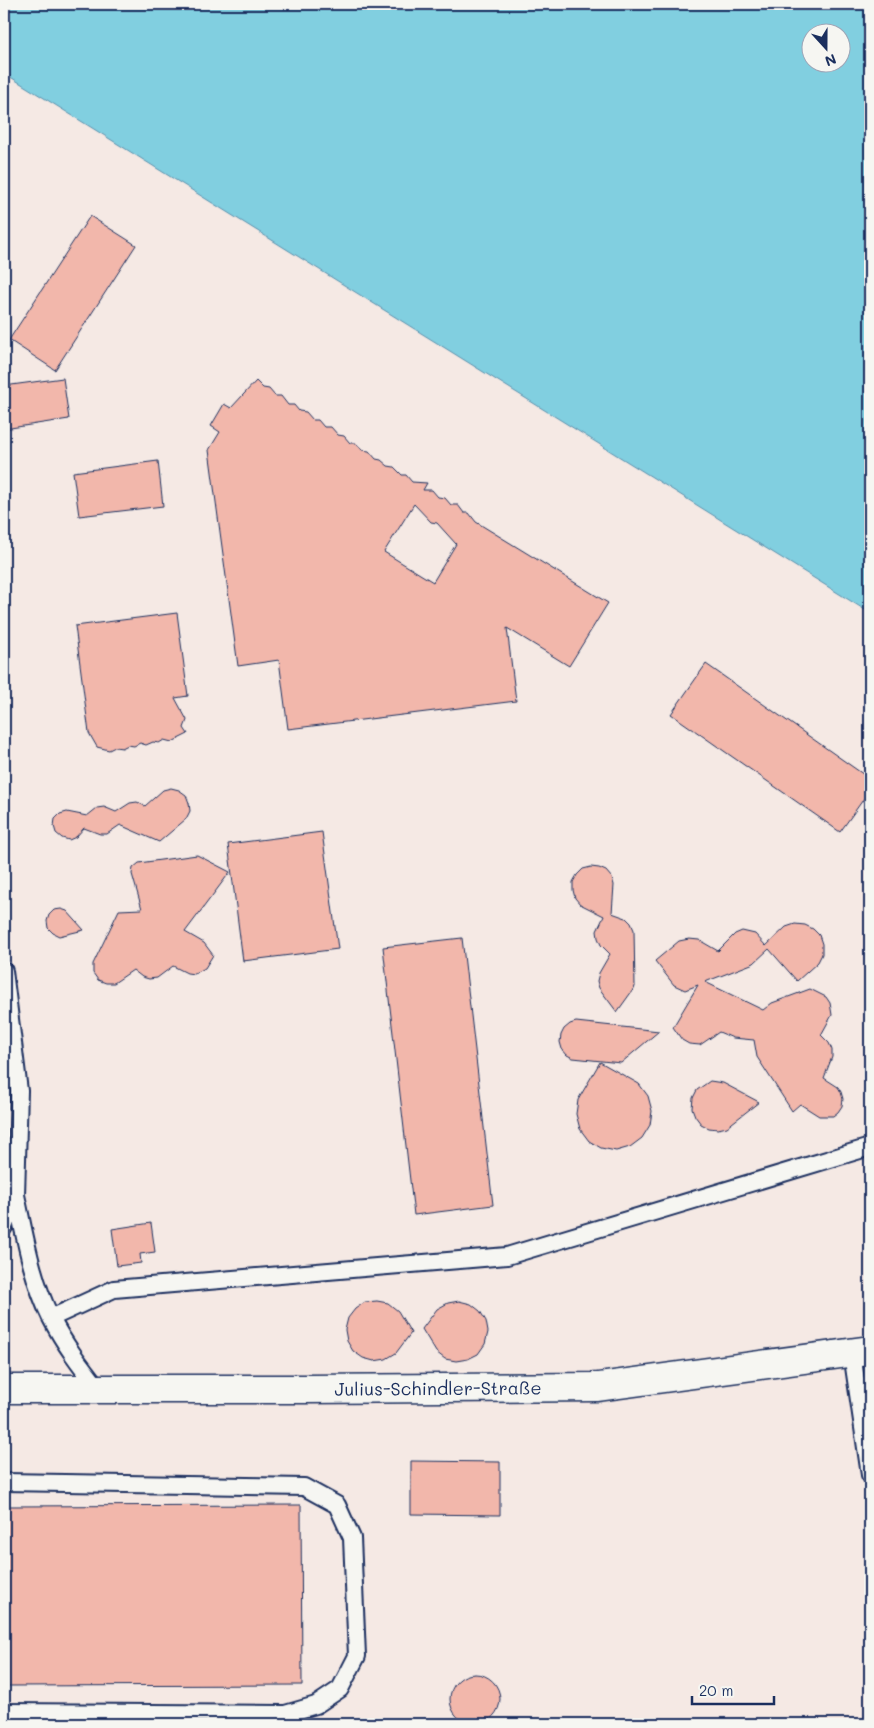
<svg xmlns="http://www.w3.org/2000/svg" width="874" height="1728" viewBox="0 0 874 1728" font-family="Mali,sans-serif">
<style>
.water{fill:#81cfe0;stroke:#588fac;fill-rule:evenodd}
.building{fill:#f2b7ab;stroke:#1b2f5e;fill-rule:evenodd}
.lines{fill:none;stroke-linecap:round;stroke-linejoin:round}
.service-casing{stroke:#1b2f5e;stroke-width:20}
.minor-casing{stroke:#1b2f5e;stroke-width:31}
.service{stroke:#f6f6f2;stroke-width:16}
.minor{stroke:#f6f6f2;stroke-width:28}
.labels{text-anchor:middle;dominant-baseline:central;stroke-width:5;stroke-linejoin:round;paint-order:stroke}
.street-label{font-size:18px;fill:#1b2f5e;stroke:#f6f6f2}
</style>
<rect width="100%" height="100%" fill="#f5e9e4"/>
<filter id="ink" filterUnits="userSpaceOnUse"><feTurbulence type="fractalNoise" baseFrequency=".02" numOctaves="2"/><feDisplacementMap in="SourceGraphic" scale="10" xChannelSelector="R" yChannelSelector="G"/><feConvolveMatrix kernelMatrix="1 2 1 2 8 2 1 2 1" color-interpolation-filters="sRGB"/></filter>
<g filter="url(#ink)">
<!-- water -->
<path class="water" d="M4,4H870V613L4,73ZM812,32H842V62H812Z"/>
<!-- building -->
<path class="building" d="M90,216L136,245L55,370L9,340Z
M63,378L69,419L4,429V386Z
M256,381L263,388L269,389L275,396H281L288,405H294L299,411L306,412L313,420H318L324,427H331L338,435L344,436L350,443H356L362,450L369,451L376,459L381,460L388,466L394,467L402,475H406L412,482L427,483L423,490H432L438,497L445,498L451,505H458L464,513H469L476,522L608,603L569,666L507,628L516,701L288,729L279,660L238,666L209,450L220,432L211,426L224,404L231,408ZM414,504L431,522L437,523L456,544L433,582L384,552Z
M158,461L163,506L79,516L73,472Z
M177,613L188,696L175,698L187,720L184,728L188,734L172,742L164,740L159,743L153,742L146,745L140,743L134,746L128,745L122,748L115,747L109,750L97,747L89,733L75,626Z
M706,664L870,779V790L840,832L671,714Z
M171,788L179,790L186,795L189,803L190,811L186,819L159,842L120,825L107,834H100L84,828L76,837L69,840L62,838L56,833L54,826L55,819L60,814L67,812L87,816L97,808L104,807L116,812L130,803L137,802L145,806L163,790Z
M322,832L338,949L243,961L228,844Z
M197,855L230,872L185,932L204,943L213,955L205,968L194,974L187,973L173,966L157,978L149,979L142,977L133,970L114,983H106L98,980L93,973V964L119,910L142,909L132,874L133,868L139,863Z
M591,867L599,868L606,871L612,878L614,885L612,913L626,918L631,923L634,930L635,987L617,1012L599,988L597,981L599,973L610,954L601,945L598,938L597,931L604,916L580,904L575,898L573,890V882L577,875L583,869Z
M61,909L67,911L84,930L59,936L53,933L48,928L47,921L49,915L54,910Z
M795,924L805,925L813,929L819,935L822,944V954L818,962L797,981L769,949L754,963L705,982L763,1010L772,1003L810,989L826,997L830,1003L832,1015L821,1035L829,1043L832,1050V1057L824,1078L838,1087L841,1092L843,1099L842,1106L838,1112L833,1116H819L800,1104L792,1111L757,1057L754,1040L733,1038L719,1032L700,1045L689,1044L682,1040L673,1027L698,985L685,990L674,985L655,961L679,941L689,939L699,940L718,951L735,934L742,931L755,934L766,946L786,927Z
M462,938L493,1205L414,1215L383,947Z
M576,1022L659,1031L621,1063L573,1058L567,1055L562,1049L560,1042L561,1035L564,1029L570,1024Z
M600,1062L639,1084L648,1096L652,1111L650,1125L642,1138L630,1147L616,1151L601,1148L589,1141L580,1129L576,1114L578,1100Z
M710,1081L723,1083L759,1102L727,1127L718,1129L709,1128L701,1124L695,1116L692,1108L693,1098L697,1090Z
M151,1223L155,1252L140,1254L141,1263L117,1266L112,1229Z
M377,1301L388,1303L398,1311L411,1333L396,1353L386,1359L374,1361L363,1358L353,1351L347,1341L345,1330L348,1318L355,1309L365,1302Z
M459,1301L471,1304L480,1311L486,1321L488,1332L485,1344L478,1354L468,1359L456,1361L445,1359L436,1352L422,1329L437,1309L448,1303Z
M411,1461L500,1462V1515L411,1514Z
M301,1505L302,1685L4,1686V1506Z
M450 1699a25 25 0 1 1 50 0a25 25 0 1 1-50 0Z"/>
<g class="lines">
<defs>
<path id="service" d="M4,971L19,1091L16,1195L4,1227
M16,1195C25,1237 32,1280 51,1318C64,1344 81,1366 99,1389
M51,1318L114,1289L507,1256L870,1147
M852,1353L870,1475
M4,1482L304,1487L337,1505L352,1538L357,1656L340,1689L316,1705L285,1714L4,1712"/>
<g id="minor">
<path id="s1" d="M4,1389H307L598,1387L870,1350"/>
</g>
</defs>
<!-- service casing -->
<use href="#service" class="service-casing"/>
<!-- minor casing -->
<use href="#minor" class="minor-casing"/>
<!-- service -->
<use href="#service" class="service"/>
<!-- minor -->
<use href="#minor" class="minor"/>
</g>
</g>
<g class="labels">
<!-- street labels -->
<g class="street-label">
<text stroke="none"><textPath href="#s1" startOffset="434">Julius-Schindler-Straße</textPath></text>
</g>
</g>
<!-- margin -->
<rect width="874" height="1728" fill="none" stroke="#f6f6f2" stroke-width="20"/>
<rect x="10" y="10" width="854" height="1708" fill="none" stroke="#1b2f5e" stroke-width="2" filter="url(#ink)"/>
<!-- north arrow -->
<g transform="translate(826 48) rotate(159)"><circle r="24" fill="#f6f6f2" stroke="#9ea6b7"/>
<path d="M0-4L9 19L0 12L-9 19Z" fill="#1b2f5e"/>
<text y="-8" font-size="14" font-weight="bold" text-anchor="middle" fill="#1b2f5e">N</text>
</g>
<!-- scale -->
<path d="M692 1696v8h82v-8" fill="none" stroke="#1b2f5e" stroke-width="2.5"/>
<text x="699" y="1696" font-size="15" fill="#1b2f5e" stroke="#f6f6f2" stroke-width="4" paint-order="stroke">20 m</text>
</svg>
